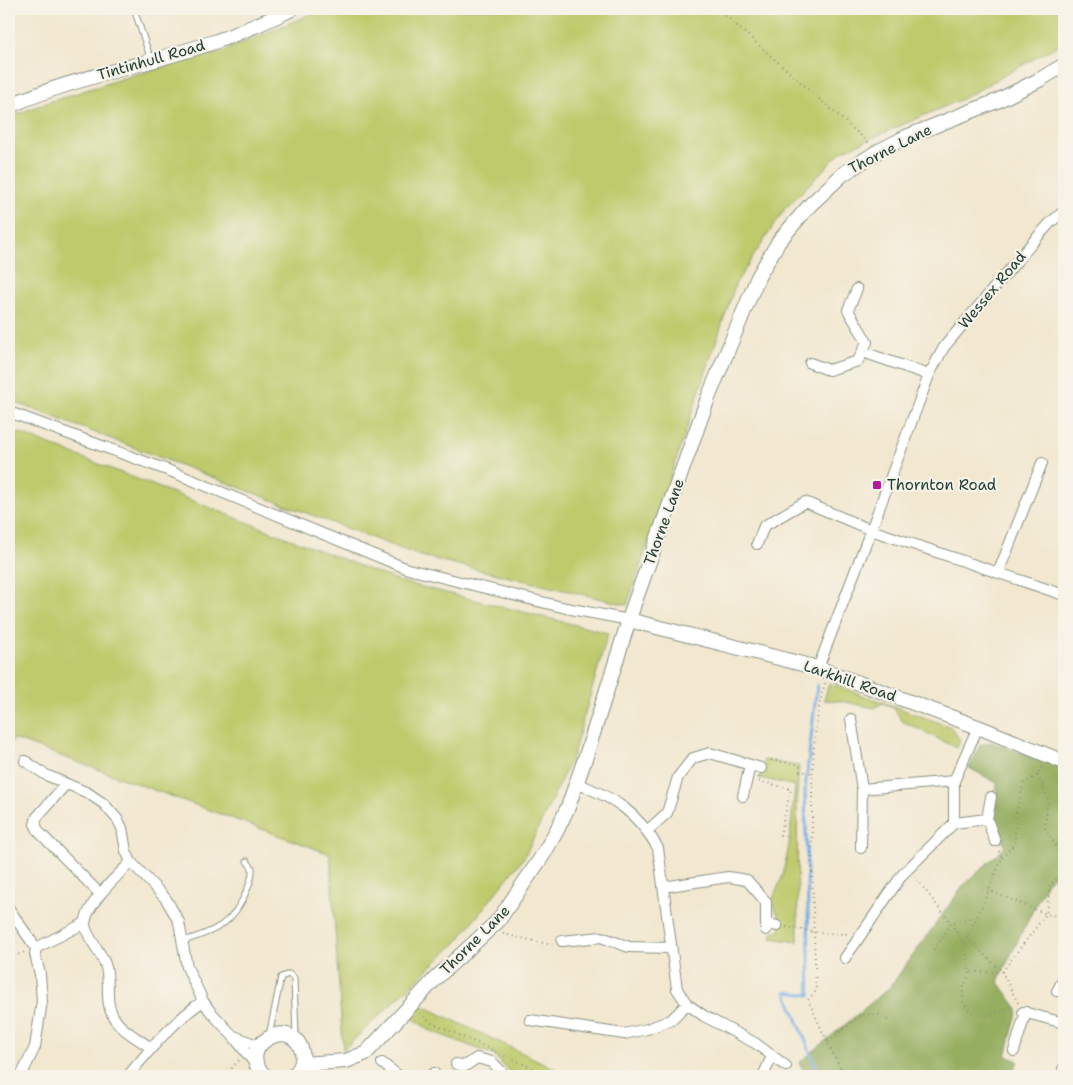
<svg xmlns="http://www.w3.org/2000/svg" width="1073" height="1085" viewBox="0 0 1073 1085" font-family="'Shantell Sans',sans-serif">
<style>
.green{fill:#beca6c;stroke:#6e8450}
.forest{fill:#96ae60;stroke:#5a764a}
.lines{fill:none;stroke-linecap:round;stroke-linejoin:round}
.stream{stroke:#75aee5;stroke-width:3}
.lane-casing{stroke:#889282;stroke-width:7}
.street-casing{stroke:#889282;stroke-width:12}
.secondary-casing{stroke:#889282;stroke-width:16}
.path{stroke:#889282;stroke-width:2;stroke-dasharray:1 4;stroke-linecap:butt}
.lane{stroke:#fff;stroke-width:5}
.street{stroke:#fff;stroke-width:10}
.secondary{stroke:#fff;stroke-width:14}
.poi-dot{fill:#b5179e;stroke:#f7f3e8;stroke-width:2}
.labels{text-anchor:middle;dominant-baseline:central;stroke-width:4.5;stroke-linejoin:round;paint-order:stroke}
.street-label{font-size:15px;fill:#1f3d34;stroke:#f7f3e8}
.poi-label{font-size:15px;fill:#1f3d34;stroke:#f7f3e8;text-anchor:start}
</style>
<rect width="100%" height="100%" fill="#f7f3e8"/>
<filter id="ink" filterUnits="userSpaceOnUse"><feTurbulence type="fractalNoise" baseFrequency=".02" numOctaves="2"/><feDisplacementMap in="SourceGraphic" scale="10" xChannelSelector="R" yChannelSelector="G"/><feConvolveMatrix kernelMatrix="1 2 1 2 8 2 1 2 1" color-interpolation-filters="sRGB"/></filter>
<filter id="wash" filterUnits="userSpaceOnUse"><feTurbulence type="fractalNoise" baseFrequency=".0096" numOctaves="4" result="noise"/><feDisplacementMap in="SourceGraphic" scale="20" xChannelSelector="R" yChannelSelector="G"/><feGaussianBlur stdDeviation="1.12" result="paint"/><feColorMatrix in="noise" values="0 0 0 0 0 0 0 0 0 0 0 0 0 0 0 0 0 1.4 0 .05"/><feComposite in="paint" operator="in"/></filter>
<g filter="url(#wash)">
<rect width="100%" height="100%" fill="#f2e7cf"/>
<!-- green -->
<path class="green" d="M323,9H1064V42L962,99L842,151L784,210L736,283L627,605L417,555L9,400V117L46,103L130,76L221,52Z
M9,429L398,581L608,633L573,755L525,856L456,943L343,1050L330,854L14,739L9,745Z
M829,683L951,727L960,740L957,748L902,721L893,707L883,703L874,708L841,701L824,700Z
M765,760L799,766L797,797L798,942L771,938L773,931L779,932L782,924L772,901L783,875L789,845L795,786L760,778Z
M421,1005L571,1076H513L494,1055L429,1030L411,1017Z"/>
<!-- forest -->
<path class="forest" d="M991,742L1064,768V866L1047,882L998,981L1018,1009L1006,1056L1018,1061L1012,1076H807L799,1063L890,987L963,886L1005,847L995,820L997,783L969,768L980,745Z"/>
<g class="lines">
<!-- stream -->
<path class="stream" d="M817,685L805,790L810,995L786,992L817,1069L821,1076"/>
</g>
</g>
<g filter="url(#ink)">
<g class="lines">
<defs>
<path id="lane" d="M134,9L151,60
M183,941C215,932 234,923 247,890C250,882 253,876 252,868L247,861
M269,1036L281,977L289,974L294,978L296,1037"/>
<path id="street" d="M863,352L929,375
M810,363L829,370L858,361L867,342L848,310L857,289
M9,412L170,471L408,569L566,608L629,620
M757,544L764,526L805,502L871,530L1064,595
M998,573L1042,463
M818,668L871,530L929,375L944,347L1033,242L1050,223L1064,211
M851,719L862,789L861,848
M25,761L46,775L88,793L104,804L118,820L122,828L126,851L131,862L166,899L179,922L187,967L203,1001L210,1011L233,1036L256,1065
M576,783C615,798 637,812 658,848L677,989L687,1004L704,1016L755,1043L786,1066
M66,784L37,817L35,824L39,832L100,894
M862,789L954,781
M743,796L750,765
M987,819L995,841
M954,823L987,819L991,797
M648,830L667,813L678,777L693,758L710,753L761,768
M131,862C117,876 88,902 85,923C84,933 101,952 105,964C111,980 104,1001 113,1016C120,1030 139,1039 151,1048
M663,887L728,877L747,880L766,902V930
M9,909L36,948L35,954L40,974L42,1001L35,1047L21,1076
M766,923L777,926
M562,941L601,937L629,947L672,948
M36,948L85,923
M845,958L902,875L954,823V781L978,727
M1057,991L1064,978
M1023,1012L1064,1023
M530,1020L624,1034L647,1029L671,1020L687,1004
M234,1036L259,1046
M1014,1051L1026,1012
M382,1063L399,1076
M456,1064L465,1066L477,1058L492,1062L506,1076
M1063,1069L1064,1070
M128,1076C151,1048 173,1022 203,1001
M433,1076L434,1073
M763,1076L772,1056"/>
<path id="secondary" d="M9,106C75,77 146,65 214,42C241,33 266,21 292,9
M629,620L818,668L978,727L1064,762
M302,1064L346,1061L366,1053L436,978L498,921L543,855L557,830L568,807L586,756L634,604L708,398L758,277L779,241L810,205L843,174L877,152L906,137L997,101L1039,80L1064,65
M265,1076C232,1047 293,1013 302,1052C304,1062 300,1070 293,1076"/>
</defs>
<!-- lane casing -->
<use href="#lane" class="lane-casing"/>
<!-- street casing -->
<use href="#street" class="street-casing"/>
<!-- secondary casing -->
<use href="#secondary" class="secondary-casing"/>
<!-- path -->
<path class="path" d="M718,9L869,143
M825,683C813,724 812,769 812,812C811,872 814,932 816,991L808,1000L832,1052L845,1076
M766,759L800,765V771L812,773
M1038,775L1048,799L1045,828L1064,860
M759,777L758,781L791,789L780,835L790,837
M1002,858L1015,843L1016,812L1024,783L1038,775L1043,765
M914,876L951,923L964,943L970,972H1002
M988,890L1046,914L1050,885L1064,870
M786,927L821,933L849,934
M503,934L552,945
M967,937L1002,972
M964,943L982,906L1002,858L998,849
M934,950L951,923L977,916
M9,958L25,952
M970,973L963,988V1003L970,1012L985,1016L1013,1008
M1018,1003L1002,972L1046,914L1064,917
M420,1013L432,1023L550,1076
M828,1042L861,1015L878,1014L889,1021
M964,1074V1076
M225,1076L240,1059"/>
<!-- lane -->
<use href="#lane" class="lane"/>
<!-- street -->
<use href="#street" class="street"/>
<!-- secondary -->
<use href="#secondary" class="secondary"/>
</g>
</g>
<!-- markers -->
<rect class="poi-dot" x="872" y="480" width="10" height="10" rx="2.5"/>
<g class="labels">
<!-- street labels -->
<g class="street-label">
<text transform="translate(151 60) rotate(-16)">Tintinhull Road</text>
<text transform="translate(890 149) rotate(-27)">Thorne Lane</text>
<text transform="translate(992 290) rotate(-50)">Wessex Road</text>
<text transform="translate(664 522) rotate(-70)">Thorne Lane</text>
<text transform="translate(850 681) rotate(19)">Larkhill Road</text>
<text transform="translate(475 940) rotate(-45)">Thorne Lane</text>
</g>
<!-- poi labels -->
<g class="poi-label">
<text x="887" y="485">Thornton Road</text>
</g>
</g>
<!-- margin -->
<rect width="1073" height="1085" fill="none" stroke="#f7f3e8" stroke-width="30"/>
</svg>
